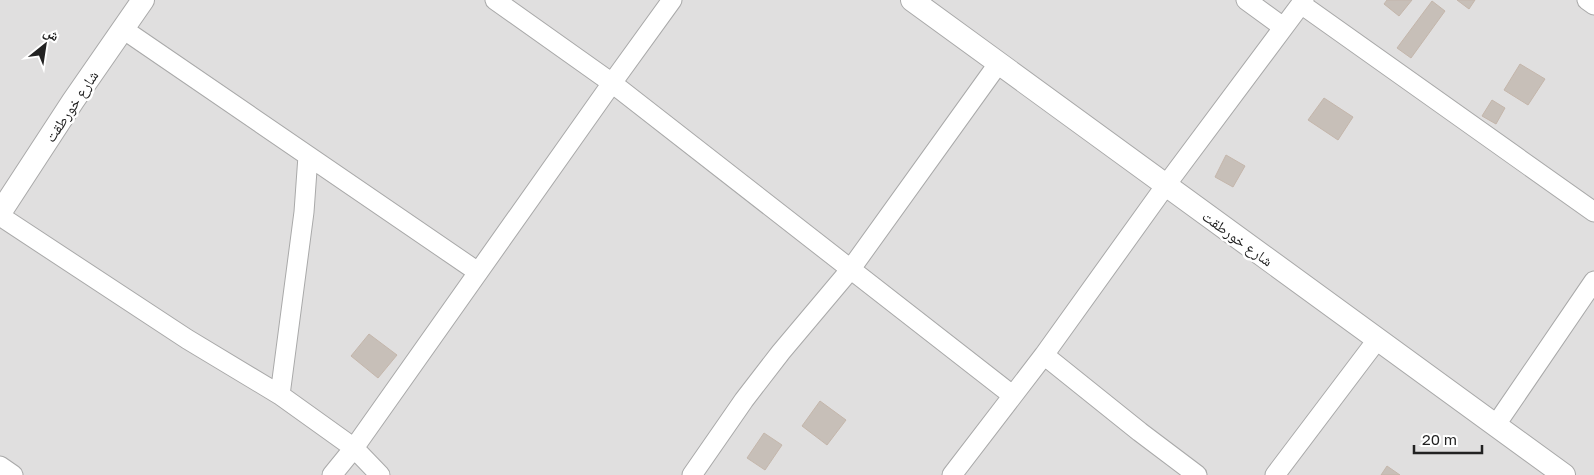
<svg xmlns="http://www.w3.org/2000/svg" width="1594" height="475" viewBox="0 0 1594 475" font-family="'Golos Text','Noto Naskh Arabic',sans-serif">
<style>
.residential{fill:#e0dfdf}
.building{fill:#c7bfb8;stroke:#c4b6ab}
.lines{fill:none;stroke-linecap:round;stroke-linejoin:round}
.minor-casing{stroke:#a9a9a9;stroke-width:21}
.tertiary-casing{stroke:#a9a9a9;stroke-width:24}
.minor{stroke:#fff;stroke-width:19}
.tertiary{stroke:#fff;stroke-width:22}
.labels{text-anchor:middle;dominant-baseline:central;stroke-width:5;stroke-linejoin:round;paint-order:stroke}
.street-label{font-size:15px;fill:#222;stroke:#fff}
</style>
<rect width="100%" height="100%" fill="#f2efe9"/>
<!-- residential -->
<path class="residential" d="M0,0H1594V475H0Z"/>
<!-- building -->
<path class="building" d="M1387,0H1412L1399,16L1384,4Z
M1457,0H1475L1469,9Z
M1432,1L1445,11L1411,58L1397,48Z
M1520,64L1545,79L1528,105L1504,90Z
M1324,98L1353,117L1338,140L1308,120Z
M1492,100L1505,108L1496,124L1482,116Z
M1226,155L1245,166L1233,187L1215,177Z
M369,334L397,355L378,378L351,356Z
M820,401L846,420L827,445L802,426Z
M764,433L782,445L765,470L747,458Z
M1387,466L1400,475H1381Z"/>
<g class="lines">
<defs>
<path id="minor" d="M495,0L612,83L1012,395
M1246,0L1283,27
M1587,0L1594,5
M1301,4L1594,212
M123,29L478,272
M0,216L187,339L280,395L354,448L380,475
M1044,355L1140,432L1197,475
M280,395L304,212L308,156
M1495,426L1594,281
M0,466L13,475
M332,475L354,448L612,83L672,0
M692,475L744,400L781,352L850,270L998,64
M952,475L1044,355L1166,185L1304,0
M1275,475L1377,340"/>
<path id="tertiary" d="M912,0L1564,475
M0,213L73,101L143,0"/>
</defs>
<!-- minor casing -->
<use href="#minor" class="minor-casing"/>
<!-- tertiary casing -->
<use href="#tertiary" class="tertiary-casing"/>
<!-- minor -->
<use href="#minor" class="minor"/>
<!-- tertiary -->
<use href="#tertiary" class="tertiary"/>
</g>
<g class="labels">
<!-- street labels -->
<g class="street-label">
<text transform="translate(71 106) rotate(-56)">شارع خورطقت</text>
<text transform="translate(1238 238) rotate(36)">شارع خورطقت</text>
</g>
</g>
<!-- north arrow -->
<g transform="translate(45 45) rotate(30)" stroke="#ffffff" stroke-width="4" paint-order="stroke">
<path d="M0-4L9 19L0 12L-9 19Z" fill="#222222"/>
<text y="-8" font-size="14" font-weight="bold" text-anchor="middle" fill="#222222">ش</text>
</g>
<!-- scale -->
<path d="M1414 445v8h68v-8" fill="none" stroke="#222222" stroke-width="2.5"/>
<text x="1422" y="445" font-size="15" fill="#222222" stroke="#ffffff" stroke-width="4" paint-order="stroke">20 m</text>
</svg>
